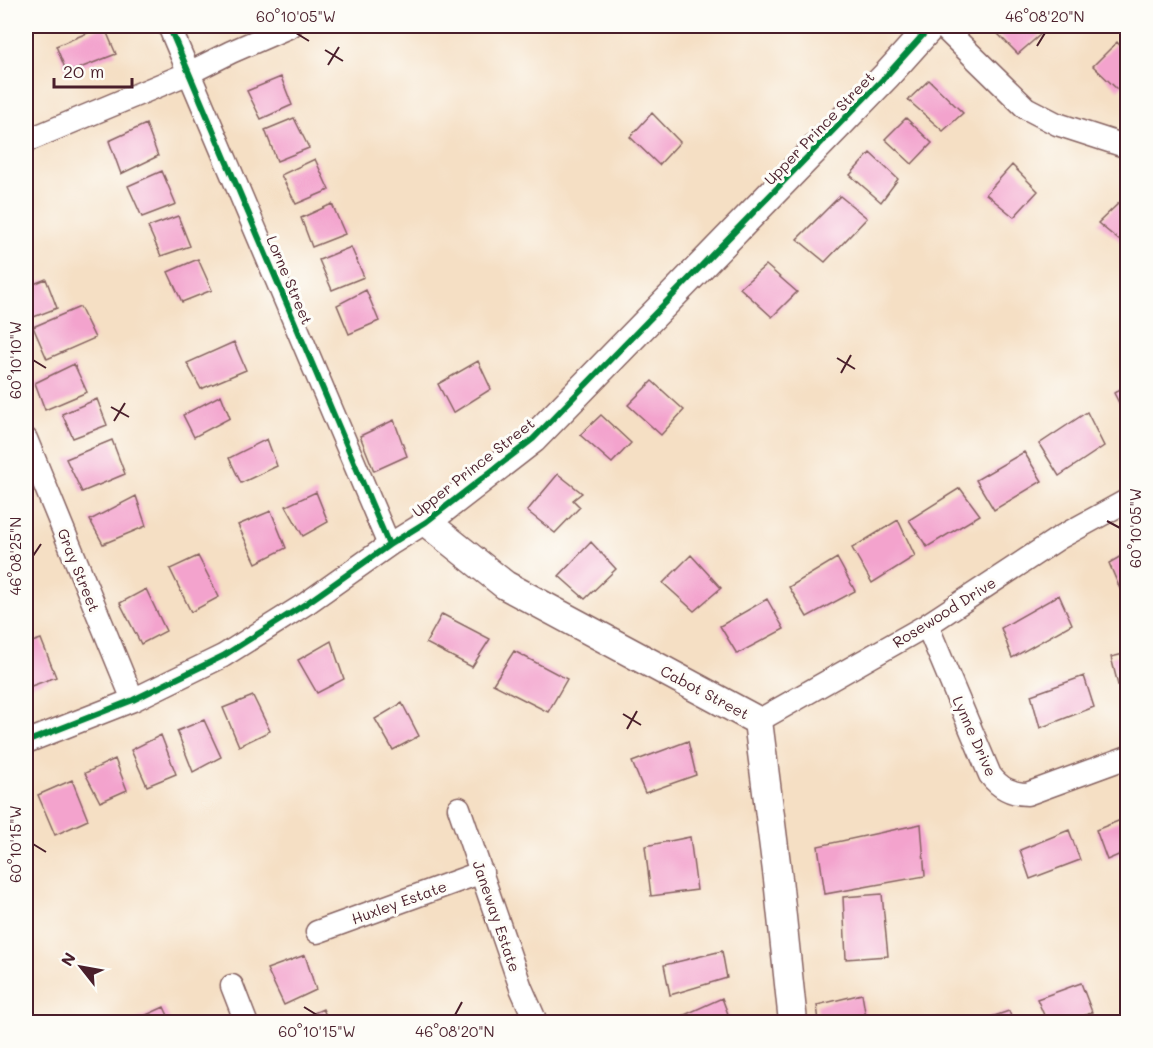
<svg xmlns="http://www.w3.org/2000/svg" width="1153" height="1048" viewBox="0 0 1153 1048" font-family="Mali,sans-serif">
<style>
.building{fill:#f3a3cd}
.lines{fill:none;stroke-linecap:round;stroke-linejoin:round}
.minor-casing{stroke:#866261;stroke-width:25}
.tertiary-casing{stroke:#866261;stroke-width:31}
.minor{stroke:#fff;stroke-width:22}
.tertiary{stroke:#fff;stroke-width:28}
.cycleway-casing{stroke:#fdfcf7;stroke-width:10}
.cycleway{stroke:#00873e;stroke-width:6}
.ticks{fill:none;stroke:#4a1f2b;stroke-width:2}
.labels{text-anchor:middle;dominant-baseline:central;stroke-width:6;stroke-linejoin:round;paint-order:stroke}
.street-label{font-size:15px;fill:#4a1f2b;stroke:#fdfcf7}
.neatline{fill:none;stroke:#4a1f2b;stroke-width:2}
.ticks-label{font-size:15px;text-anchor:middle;fill:#4a1f2b}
</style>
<rect width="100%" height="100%" fill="#fdfcf7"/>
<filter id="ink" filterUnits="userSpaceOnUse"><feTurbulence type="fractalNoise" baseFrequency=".0167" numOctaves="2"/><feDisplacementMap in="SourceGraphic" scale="12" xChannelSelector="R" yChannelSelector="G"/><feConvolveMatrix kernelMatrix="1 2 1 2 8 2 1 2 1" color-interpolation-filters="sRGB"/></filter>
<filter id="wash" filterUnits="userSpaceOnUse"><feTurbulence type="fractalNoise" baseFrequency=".008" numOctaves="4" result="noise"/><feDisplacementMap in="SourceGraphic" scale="24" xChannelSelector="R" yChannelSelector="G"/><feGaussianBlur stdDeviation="1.35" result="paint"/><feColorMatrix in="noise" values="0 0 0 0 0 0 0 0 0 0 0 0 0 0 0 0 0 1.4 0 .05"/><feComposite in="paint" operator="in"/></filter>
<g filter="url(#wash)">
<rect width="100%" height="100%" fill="#f5dfc4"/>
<g id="blocks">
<!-- building -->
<path class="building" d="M104,26L116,54L67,73L56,46Z
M997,26H1046L1048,28L1018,54L994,30Z
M1117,42L1128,54V80L1118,90L1093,66Z
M281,77L292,105L261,119L247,91Z
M929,80L963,113L943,131L908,100Z
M652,113L680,142L659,165L630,137Z
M294,118L309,148L277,161L265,130Z
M906,118L932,143L912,164L885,139Z
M146,124L158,156L121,174L109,141Z
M870,153L898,179L881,202L850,175Z
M315,159L329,190L296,204L281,175Z
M1012,165L1038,191L1014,217L986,194Z
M162,171L176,204L142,217L128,186Z
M840,196L867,218L825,262L797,239Z
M1121,201L1128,207L1126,246L1098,223Z
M332,204L345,234L312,247L301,218Z
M178,216L190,246L161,256L148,227Z
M351,247L364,277L332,290L319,260Z
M198,259L212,290L182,302L168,272Z
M766,265L797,292L772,317L740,288Z
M46,279L57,308L26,320V287Z
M366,290L379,321L349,334L337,305Z
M80,307L95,338L47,359L33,327Z
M234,342L246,370L201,389L187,363Z
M478,361L491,389L453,413L438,384Z
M74,364L87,392L45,410L35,383Z
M652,381L684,410L661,435L628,405Z
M1128,384V420L1114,393Z
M221,395L230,418L194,437L183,415Z
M97,399L107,425L73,438L62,414Z
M1087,412L1104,446L1059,476L1039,444Z
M601,415L631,443L612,463L580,435Z
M394,420L407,456L374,471L360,436Z
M267,439L277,466L241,483L229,458Z
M112,440L125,474L82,492L66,459Z
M1024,452L1042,481L994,510L976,480Z
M558,474L582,493L573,500L580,507L555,533L527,511Z
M960,488L980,515L927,547L909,520Z
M316,492L328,522L303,536L286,506Z
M136,496L146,526L103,544L90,520Z
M271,511L286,548L256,563L238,525Z
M898,520L915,556L872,583L852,548Z
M591,542L616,569L585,599L559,576Z
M1128,552V595L1124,598L1109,563Z
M691,555L721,588L694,611L663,583Z
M198,556L219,597L191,612L170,569Z
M837,558L855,591L807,617L789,587Z
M26,583L34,604L26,607Z
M146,589L166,631L141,644L120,603Z
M1059,595L1072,624L1012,658L1001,628Z
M767,599L784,629L737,654L720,626Z
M442,614L490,639L472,667L426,643Z
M41,639L56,677L26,688V644Z
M331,641L344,679L317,693L298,660Z
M514,651L567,679L548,712L493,684Z
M1128,653V683L1118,685L1111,657Z
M1084,676L1094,707L1040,728L1031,695Z
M253,696L270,731L239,746L223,708Z
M402,703L419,736L393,750L375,719Z
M204,720L221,757L193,772L177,731Z
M161,735L176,774L147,786L131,750Z
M688,741L696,775L645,793L632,762Z
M115,759L127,790L100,802L85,773Z
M72,780L88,820L55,835L38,795Z
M1128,817V851L1107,860L1096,830Z
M921,824L925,876L825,894L818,846Z
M1069,830L1080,860L1030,879L1020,850Z
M690,837L697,890L651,896L645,846Z
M882,894L888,956L846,959L843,897Z
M722,951L727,978L670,995L664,965Z
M305,955L316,990L284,1005L267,969Z
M1081,983L1092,1012L1071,1022H1047L1037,999Z
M862,994L866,1018L849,1022H819L817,1005Z
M722,998L731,1022H685L682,1016Z
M164,1007L171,1022H131Z
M323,1009L329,1022H293Z
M1009,1011L1013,1022H977Z"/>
</g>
</g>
<g filter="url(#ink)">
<use href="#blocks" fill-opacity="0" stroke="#866261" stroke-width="1.5"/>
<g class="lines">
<defs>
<path id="minor" d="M169,26L389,545
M942,26L1026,108L1057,124L1128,147
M26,141L189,73L231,52L291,26
M26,439L133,700
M927,625L990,775C1000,788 1011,794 1027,794L1128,757
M758,721L927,625L1059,538L1128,500
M26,742L133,700L223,656L307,603L389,545L426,522
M459,808L521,988L536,1022
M317,932L482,872
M232,986L246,1022"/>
<path id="tertiary" d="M793,1022L778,879L758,721L505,585L426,522L533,439L887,75L931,26"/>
</defs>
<!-- minor casing -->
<use href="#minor" class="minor-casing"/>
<!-- tertiary casing -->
<use href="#tertiary" class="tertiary-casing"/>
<!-- minor -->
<use href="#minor" class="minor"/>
<!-- tertiary -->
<use href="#tertiary" class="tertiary"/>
<defs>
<path id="cycleway" d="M169,26L389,545
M26,742L133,700L223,656L307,603L389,545L426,522L533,439L887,75L931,26"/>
</defs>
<!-- cycleway casing -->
<use href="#cycleway" class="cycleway-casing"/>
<!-- cycleway -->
<use href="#cycleway" class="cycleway"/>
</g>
</g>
<!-- ticks -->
<path class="ticks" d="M296,33L309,41M1037,46L1045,33M325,50L343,61M328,65L339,47M837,358L855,369M33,360L46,368M841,373L851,355M111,407L129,417M114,421L125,403M1107,521L1120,528M33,556L41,544M623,714L641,725M627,729L637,711M33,844L46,852M304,1007L317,1015M455,1015L462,1002"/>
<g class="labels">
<!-- street labels -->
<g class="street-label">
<text transform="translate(819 128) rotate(-46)">Upper Prince Street</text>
<text transform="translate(290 280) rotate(67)">Lorne Street</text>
<text transform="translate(473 467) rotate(-38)">Upper Prince Street</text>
<text transform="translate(79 570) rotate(68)">Gray Street</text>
<text transform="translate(944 612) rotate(-32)">Rosewood Drive</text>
<text transform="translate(705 692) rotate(28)">Cabot Street</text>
<text transform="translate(975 736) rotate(66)">Lynne Drive</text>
<text transform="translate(399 902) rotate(-20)">Huxley Estate</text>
<text transform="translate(497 916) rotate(71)">Janeway Estate</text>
</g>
</g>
<!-- margin -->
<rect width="1153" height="1048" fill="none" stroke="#fdfcf7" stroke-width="66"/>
<!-- north arrow -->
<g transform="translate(81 967) rotate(301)" stroke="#fdfcf7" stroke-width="4.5" paint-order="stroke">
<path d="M0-4.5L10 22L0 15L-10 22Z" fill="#4a1f2b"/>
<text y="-9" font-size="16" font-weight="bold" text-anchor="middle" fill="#4a1f2b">N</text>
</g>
<!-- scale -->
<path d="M54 78v9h78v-9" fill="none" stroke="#4a1f2b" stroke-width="3"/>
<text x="63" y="78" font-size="18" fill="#4a1f2b" stroke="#fdfcf7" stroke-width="4.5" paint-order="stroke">20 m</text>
<rect x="33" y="33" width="1087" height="982" class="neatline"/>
<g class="ticks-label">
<text x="296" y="22">60°10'05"W</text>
<text x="1045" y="22">46°08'20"N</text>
<text transform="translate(16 360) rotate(-90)" y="5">60°10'10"W</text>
<text transform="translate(1136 528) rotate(-90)" y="5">60°10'05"W</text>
<text transform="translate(16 556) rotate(-90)" y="5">46°08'25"N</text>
<text transform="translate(16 844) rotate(-90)" y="5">60°10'15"W</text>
<text x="317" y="1037">60°10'15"W</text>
<text x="455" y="1037">46°08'20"N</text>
</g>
</svg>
